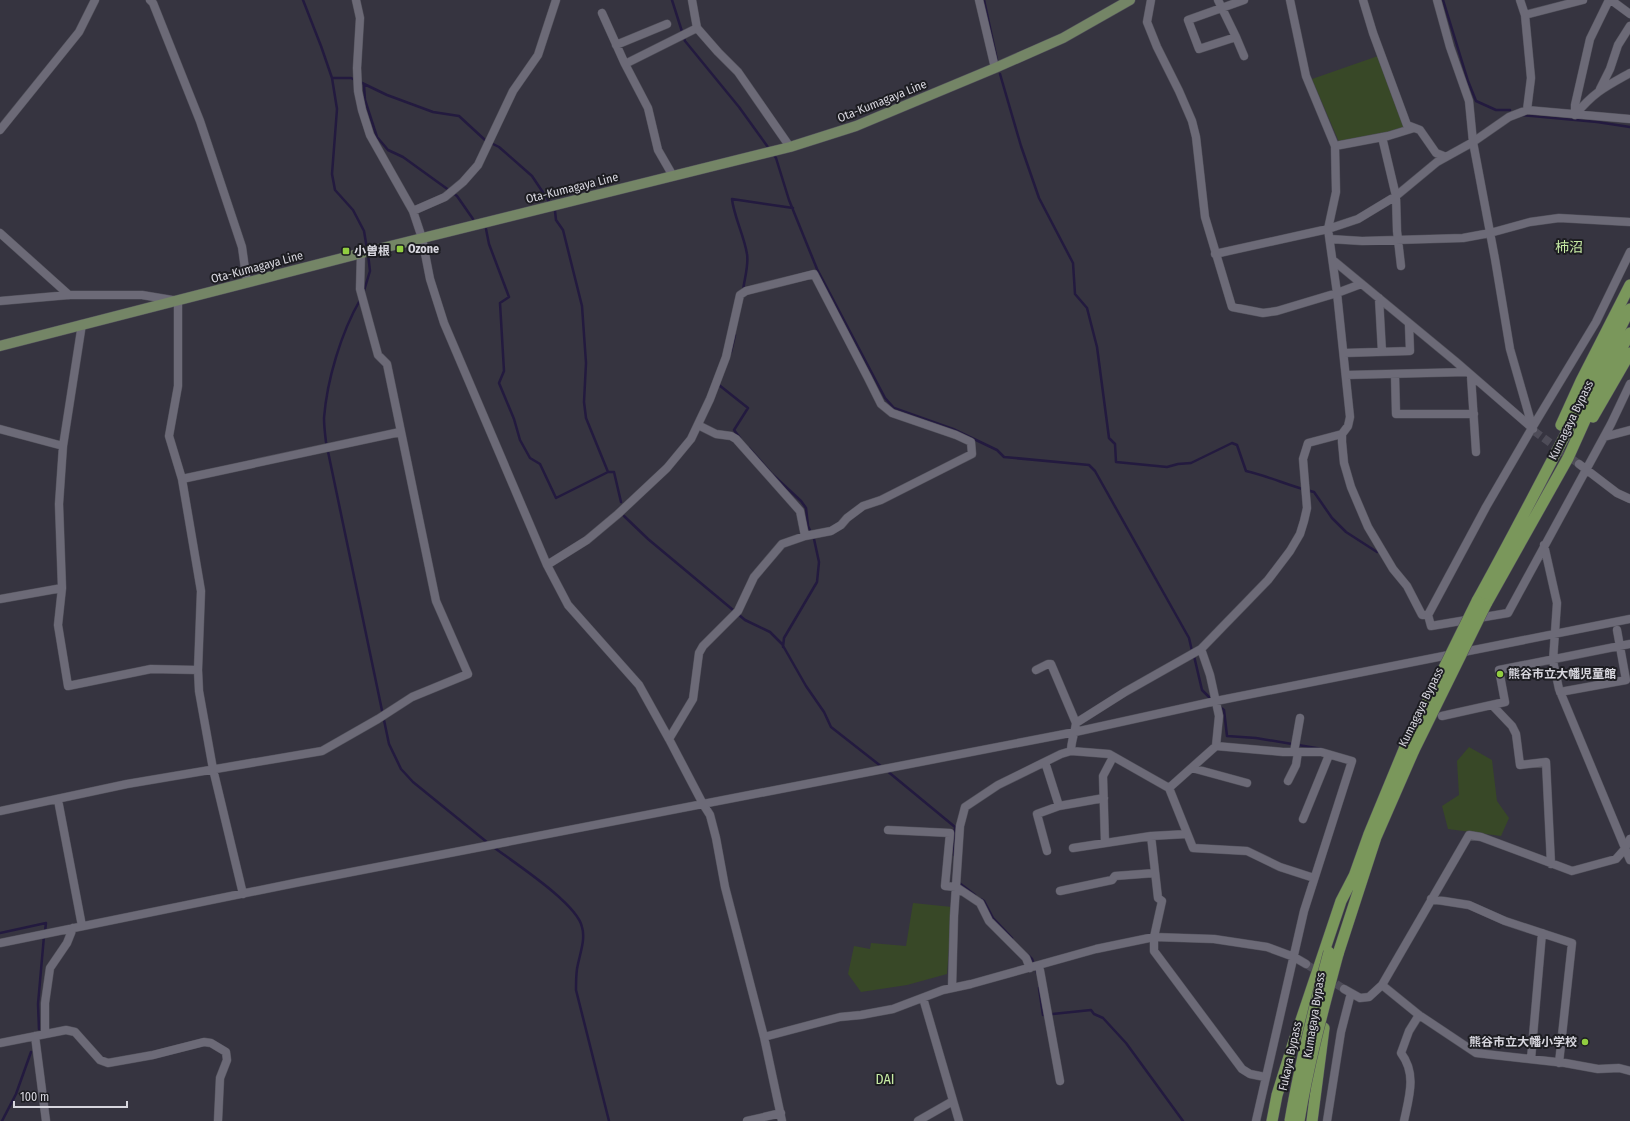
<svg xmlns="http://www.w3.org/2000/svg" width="1630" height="1121" viewBox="0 0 1630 1121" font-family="'Fira Sans Condensed','Noto Sans JP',sans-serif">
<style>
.green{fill:#384827}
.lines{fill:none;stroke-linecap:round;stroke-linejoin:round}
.stream{stroke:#231a3f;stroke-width:2.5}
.minor-tunnel{stroke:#4e4c58;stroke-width:8;stroke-dasharray:8 4;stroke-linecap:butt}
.minor-casing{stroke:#51505a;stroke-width:9}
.major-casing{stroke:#51505a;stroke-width:11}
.highway-casing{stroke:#51505a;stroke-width:12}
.minor{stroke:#6c6a77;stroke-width:8}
.major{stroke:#748566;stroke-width:10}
.highway{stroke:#7a975b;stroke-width:11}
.highway-bridge-casing{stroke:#51505a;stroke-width:12;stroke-linecap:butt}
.highway-bridge{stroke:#7a975b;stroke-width:11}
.poi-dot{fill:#91cd40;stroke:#1d1d22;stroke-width:1.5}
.labels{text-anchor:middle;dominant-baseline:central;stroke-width:4;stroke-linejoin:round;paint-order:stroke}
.street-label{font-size:12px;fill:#d7d6de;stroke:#1d1d22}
.poi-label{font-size:12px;font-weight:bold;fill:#d7d6de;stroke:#1d1d22;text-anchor:start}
.quarter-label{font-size:14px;fill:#c7eba4;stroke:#1d1d22}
</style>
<rect width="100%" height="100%" fill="#363440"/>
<!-- green -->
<path class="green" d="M1378,56L1406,128L1384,134L1339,142L1312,79Z
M1469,747L1492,760L1497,801L1509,818L1501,836L1448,829L1442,806L1459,795L1457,761Z
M913,903L952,907L947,974L907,985L861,992L848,974L854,946L870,949L871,943L906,946Z"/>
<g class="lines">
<!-- stream -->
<path class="stream" d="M303,0L321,46L332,78L337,109L332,174L335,190L353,210L364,231L367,249
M672,0L685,41L739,107L770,150
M984,0L997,60
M1443,0L1468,81L1476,101L1496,110H1510
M1000,74L1021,146L1039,198L1073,263L1075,294L1087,308L1097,347L1109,438L1115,444L1116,462L1167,467L1178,464L1191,463L1232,443L1237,445L1246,471C1269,476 1291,487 1314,492L1332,518L1346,532L1377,552
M332,78H351L355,80
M360,82L387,95L433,112L459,116L485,140L499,147L532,176L550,203
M364,85L365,100L377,137L388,150L403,157L457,196L473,219
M1522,115L1597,122L1630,127
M773,154L776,158L789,200L817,269L885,398L894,408L953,429L997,450L1004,457L1089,465L1095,471L1189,638L1192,651
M555,211L556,220L563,230L582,306L586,363L584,402L586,418L608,472
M486,229L489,244L509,297L500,303L504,371L499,383L514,419L520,440L530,458L540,464L556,498L608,472H614L621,502
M743,291C744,280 749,265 747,254C744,235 734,217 732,199L793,208
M363,294L370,271L368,254
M360,300C341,333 327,380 324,418C324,426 325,434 326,442L389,744L401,769L413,782L488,843
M731,352L735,335
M719,385L748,408L734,430L740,438
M749,448L772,474L801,501L806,508L808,526L814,539L819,562L817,582L784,638L783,647
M624,516L648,539L745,620L770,632L782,644L806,686L824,712L831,727L882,767
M1194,656L1202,690L1212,700
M1220,707L1224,710L1227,736L1256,738L1322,749
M886,770L955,827L954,855
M492,846C513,862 577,903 582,927C586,940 579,956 577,969C576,976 576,983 576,990L609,1121
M958,882L975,895
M981,899L984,901L993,918L1012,938
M0,933L46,923L45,931
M1028,955L1032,959L1037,973
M1039,988L1043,1015L1091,1010L1094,1014L1103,1018L1126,1043L1183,1121
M39,1029L38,1004L44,936
M2,1121L16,1094L31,1052"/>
<!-- minor-tunnel -->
<path class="minor-tunnel" d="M1534,431L1579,464
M1306,964L1344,989"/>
<defs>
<path id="minor" d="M150,0L153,3L200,121L242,247L247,283
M356,0L360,18L357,68L358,91L362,110L370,135L413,211L422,238L430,279L444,323L547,565L568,605L639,685L669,739L703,804L710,815L716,838L725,887L764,1037L782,1121
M692,0L697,28L718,52L738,72L790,147
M979,0L995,68
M1151,0L1147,22L1157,47L1179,91L1192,121L1196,137L1205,217L1232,307L1263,313L1277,311L1337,293L1361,284
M1218,0L1236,37L1199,49L1188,20L1244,0
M1290,0L1306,76L1335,146L1336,192L1328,229L1337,293L1350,417L1348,426L1342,434V442L1344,463L1351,487L1368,527L1393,569L1407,586L1422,615H1428L1486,507L1532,428L1596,322L1630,252
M1363,0L1373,33L1407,125L1420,130L1436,153L1446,157
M1437,0L1450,47L1469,101L1473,142L1495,259L1510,349L1533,429
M1520,0L1525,15L1531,78L1527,110
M1611,0L1630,14
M602,13L625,64L648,108L658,150L673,176
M1525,15L1583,0
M1236,37L1244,56
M616,45L667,24
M625,64L697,28
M1600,89L1610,69L1618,45L1630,26
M1575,115V105L1590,39L1609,0
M1575,115C1594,92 1605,87 1630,73
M0,130L79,32L95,0
M1382,137L1396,196L1397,231L1401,266
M1335,146L1388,136L1414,128
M413,211L445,197L463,182L478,165L513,91L538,55L556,0
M0,233L69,295
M1330,239L1362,241L1463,238L1490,233L1530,222L1559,218L1630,222
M1215,254L1328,229L1358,219L1396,196L1437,162L1473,142L1509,117L1527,110L1630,119
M1334,261L1455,361L1531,427
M1379,298L1382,352
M0,301L69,295H142L178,301V386L169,436L182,479L201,591L198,670L199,691L213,769L243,894
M82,324L63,446L59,504L62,588L58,625L68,686L151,669L198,670
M1344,353L1410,351L1409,325
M1395,374L1396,414H1474
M1346,375L1467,372
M1471,376L1476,452
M698,425L716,434L731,436L736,439L800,511L805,536
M0,429L63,446
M1604,437L1630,430
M1579,464L1617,493L1630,499
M182,479L400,432
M1544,545L1557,603L1553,661L1559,689L1630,860
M547,565L587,540L618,514L667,468L691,439L710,399L726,357L740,295L746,291L814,274L868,378L881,404L892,413L956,435L971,442L972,454L881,500L863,506L847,518L841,525L831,531L805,536L782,544L754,577L738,611L703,646L699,653L693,699L669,739
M0,599L62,588
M1428,615L1431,626L1508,613L1611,424L1630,384
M1201,649L1210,675L1219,716L1216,746L1169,788L1193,848L1247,851L1280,867L1314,878
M1036,670L1048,664H1051L1076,723
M1560,692L1626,680L1617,630
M1492,705L1512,726L1516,734L1520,765L1546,762L1551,864
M1442,716L1505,702L1499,670L1630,644
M1216,746L1283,752H1321L1352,761L1304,911L1256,1121
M1071,751L1109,754L1169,788
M1294,752L1300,718
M1045,762L1059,806
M1192,768L1247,783
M1288,781L1296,765L1298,752
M58,800L82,926
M0,811L127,784L322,751L378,719L412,697L468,674L436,601L387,364L378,355L360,289L361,253
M1303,819L1329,755
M888,830L950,833L945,886L956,887L980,903L989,921L1026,958L1030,968
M1151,836L1158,898L1162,901L1154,937V951L1242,1069L1250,1074L1265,1077
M1105,843L1103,776L1113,757
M1073,848L1151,836L1187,834
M1047,851L1037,814L1059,806L1104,798
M1060,891L1112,880L1115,876L1155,873
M1431,899L1469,905L1505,921L1572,943L1559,1063
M0,943L300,882L1075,732L1216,701L1630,619
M1039,965L1060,1081
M1382,985L1419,1015L1476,1053L1565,1063L1598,1069L1619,1068L1630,1071
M952,988L954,916L960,826L965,807L998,785L1061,754L1071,751C1071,741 1075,733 1076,723L1125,692L1201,649L1268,580L1290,551L1300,534L1304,521L1307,508L1303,459L1308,443L1342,434
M1344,989L1360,998L1369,997L1382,985L1469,835L1481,837L1572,871L1616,859L1624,850L1630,839
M923,998L959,1121
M45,1034V1003L50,968L67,943L73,928
M35,1036L46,1121
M764,1037L840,1017L861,1015L893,1009L943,990L971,984L1096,949L1154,937L1214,939L1267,947L1294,957L1306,964
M0,1043L66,1030L75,1032L100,1060L108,1063L153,1055L204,1042L211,1043L226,1052L227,1060L220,1078L218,1121
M1531,1059L1542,933
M747,1121L781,1113
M918,1121L953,1101
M1327,1121L1341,1032L1351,993
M1404,1121C1409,1097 1417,1074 1401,1053L1409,1031L1419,1015"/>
<path id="major" d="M0,346L362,253L790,147L856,126L995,68L1063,38L1130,0"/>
<path id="highway" d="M1593,417L1630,353
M1561,425L1581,381L1630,285
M1477,601C1530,505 1580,407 1630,309
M1486,604L1568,458L1595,398L1630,333
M1353,879L1369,834L1405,747
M1338,954L1376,837L1414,750
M1272,1121L1277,1095L1293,1044L1341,901L1356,872
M1312,1121L1324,1028"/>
</defs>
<!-- minor casing -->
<use href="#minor" class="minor-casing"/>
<!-- major casing -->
<use href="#major" class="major-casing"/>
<!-- highway casing -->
<use href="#highway" class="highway-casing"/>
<!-- minor -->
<use href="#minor" class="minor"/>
<!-- major -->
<use href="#major" class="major"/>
<!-- highway -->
<use href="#highway" class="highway"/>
<defs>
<path id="highway-bridge" d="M1405,747L1477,601
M1414,750L1486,604
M1290,1121C1300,1063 1314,1008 1329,952
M1299,1121C1308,1065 1323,1010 1338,954"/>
</defs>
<!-- highway-bridge casing -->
<use href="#highway-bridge" class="highway-bridge-casing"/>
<!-- highway-bridge -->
<use href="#highway-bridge" class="highway-bridge"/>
</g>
<!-- markers -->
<g class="poi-dot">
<rect x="396" y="245" width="8" height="8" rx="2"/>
<rect x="342" y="247" width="8" height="8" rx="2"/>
<circle cx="1500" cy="674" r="4"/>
<circle cx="1585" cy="1042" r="4"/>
</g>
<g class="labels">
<!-- street labels -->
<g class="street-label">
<text transform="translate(882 101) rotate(-22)">Ota-Kumagaya Line</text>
<text transform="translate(572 188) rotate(-14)">Ota-Kumagaya Line</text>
<text transform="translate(257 267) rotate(-15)">Ota-Kumagaya Line</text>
<text transform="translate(1571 420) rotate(-64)">Kumagaya Bypass</text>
<text transform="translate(1421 707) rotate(-64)">Kumagaya Bypass</text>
<text transform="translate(1314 1015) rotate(-81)">Kumagaya Bypass</text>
<text transform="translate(1290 1056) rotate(-78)">Fukaya Bypass</text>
</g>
<!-- poi labels -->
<g class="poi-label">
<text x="408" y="249">Ozone</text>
<text x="354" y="251">小曽根</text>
<text x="1508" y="674">熊谷市立大幡児童館</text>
<text x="1577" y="1042" text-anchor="end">熊谷市立大幡小学校</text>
</g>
<!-- quarter labels -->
<g class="quarter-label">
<text x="1569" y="247">柿沼</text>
<text x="885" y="1079">DAI</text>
</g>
</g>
<!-- scale -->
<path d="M14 1101v6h113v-6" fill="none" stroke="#d7d6de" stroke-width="2"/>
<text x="20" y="1101" font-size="12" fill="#d7d6de" stroke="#1d1d22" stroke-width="3" paint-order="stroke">100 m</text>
</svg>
